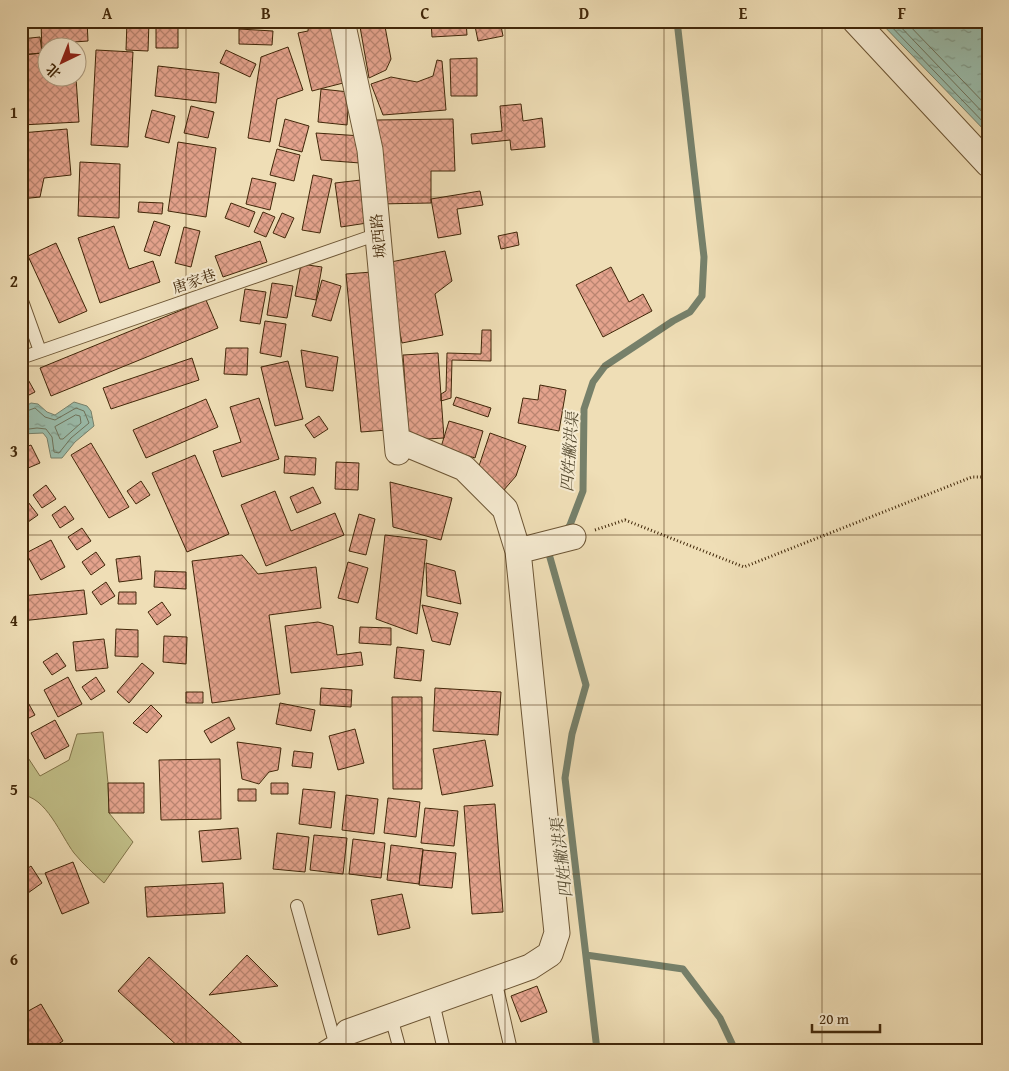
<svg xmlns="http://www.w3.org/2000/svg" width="1009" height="1071" viewBox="0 0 1009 1071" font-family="'Gentium Book Plus','Noto Serif SC',serif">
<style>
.green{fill:#c1bf88;stroke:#817348}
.water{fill:url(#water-ripples);stroke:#76806a}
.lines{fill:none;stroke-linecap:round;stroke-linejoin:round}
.shore{stroke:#6e725a;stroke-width:1}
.stream{stroke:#76806a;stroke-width:7}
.building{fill:url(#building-cross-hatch);stroke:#412709}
.lane-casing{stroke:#6c5534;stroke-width:14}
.street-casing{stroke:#6c5534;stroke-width:27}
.path{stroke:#412709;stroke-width:3;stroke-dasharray:1 2.5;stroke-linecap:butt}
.lane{stroke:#f5ead0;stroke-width:12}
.street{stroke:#f5ead0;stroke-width:25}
.grid{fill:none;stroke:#412709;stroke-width:1;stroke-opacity:0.55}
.labels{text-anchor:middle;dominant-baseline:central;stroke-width:4;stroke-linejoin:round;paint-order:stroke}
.street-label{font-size:15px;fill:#412709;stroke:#f5ead0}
.water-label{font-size:16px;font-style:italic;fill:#574c32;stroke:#f5ead0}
.neatline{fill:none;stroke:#412709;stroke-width:2}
.grid-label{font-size:16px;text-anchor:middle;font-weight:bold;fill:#412709}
</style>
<defs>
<pattern id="water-ripples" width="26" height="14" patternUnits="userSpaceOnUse" patternTransform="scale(1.25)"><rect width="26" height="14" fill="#9abcab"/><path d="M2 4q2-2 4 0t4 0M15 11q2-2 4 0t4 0" fill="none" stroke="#7f9989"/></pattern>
<pattern id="building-cross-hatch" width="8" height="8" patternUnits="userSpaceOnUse" patternTransform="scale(1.25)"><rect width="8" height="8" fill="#e4a38d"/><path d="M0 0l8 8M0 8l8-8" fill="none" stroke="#ba8571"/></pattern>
</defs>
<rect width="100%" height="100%" fill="#efdeb6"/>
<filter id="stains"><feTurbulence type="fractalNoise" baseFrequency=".004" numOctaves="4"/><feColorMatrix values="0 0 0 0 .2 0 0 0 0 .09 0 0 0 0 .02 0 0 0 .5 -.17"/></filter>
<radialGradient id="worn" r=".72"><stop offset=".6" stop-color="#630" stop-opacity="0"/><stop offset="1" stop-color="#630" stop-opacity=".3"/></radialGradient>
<!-- green -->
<path class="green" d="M103,732L108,783L109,813L133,842L104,883C94,874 83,864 74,853C61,836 46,796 21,795V747L40,776L69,760L77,734Z"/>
<!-- water -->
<path class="water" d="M879,21H988V134Z
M74,402L87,406L91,411L94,426L75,442L62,458H51L47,438L43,433L21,434V409L31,403L38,404L47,412L55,415Z"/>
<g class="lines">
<!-- shore -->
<path class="shore" d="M886,21L988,127
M895,21L988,118
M905,21L988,107
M21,413L35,408L45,417L55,420L76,408L84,411L89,423L71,438L59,453L54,452L52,437L46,429L37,428L21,430
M76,415L80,416L81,423L63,439H60L55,427Z"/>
<!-- stream -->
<path class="stream" d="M566,531L570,525L583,491L584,409L593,382L605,366L673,321L690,312L702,296L704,257L677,21
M554,548L549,554L586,685L572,734L565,778L597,1050
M586,955L683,969L720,1018L735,1050"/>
</g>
<!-- building -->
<path class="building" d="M41,21H87L88,41L74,42L75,48H48V78H76L79,122L21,125V55L42,53Z
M127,21H149L148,51L126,50Z
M156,21H178V48H156Z
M309,21H332L347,82L312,91L298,33L308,31Z
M359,21H384L391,59L386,70L369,78Z
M431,21H466L467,35L432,37Z
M474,21H500L503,36L478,41Z
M239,29L273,31L272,45L239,44Z
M40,37L42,53L21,55V39Z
M288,47L303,90L277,99L270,142L248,138L261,57Z
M96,50L133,52L128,147L91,145Z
M226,50L256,64L250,77L220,63Z
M477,58V96H451L450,59Z
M437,60L442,61L446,110L383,115L371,84L391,77L417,82L433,76Z
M158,66L219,73L216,103L155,96Z
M321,89L349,92L347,125L318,122Z
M521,104L523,121L542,118L545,147L511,150L510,140L472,144L471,134L502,131L500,106Z
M191,106L214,112L208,138L184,133Z
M152,110L175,116L169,143L145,137Z
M285,119L309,126L302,152L279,146Z
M453,119L455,171H431V203L378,204L376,120Z
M67,129L71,175L44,178L40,197L21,199V133Z
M316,133L362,136L360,163L321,160Z
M178,142L216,148L206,217L168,211Z
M277,149L300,155L294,181L270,175Z
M80,162L120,164L119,218L78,216Z
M313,175L332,179L320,233L302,230Z
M252,178L276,183L270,210L246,204Z
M361,180L367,223L341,227L335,183Z
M480,191L483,205L457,209L461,234L438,238L431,199Z
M139,202L163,203L162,214L138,212Z
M231,203L255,212L249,227L225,218Z
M263,212L275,217L266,237L254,232Z
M282,213L294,218L285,238L273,233Z
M154,221L170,226L160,256L144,251Z
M114,226L129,269L153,261L160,282L100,303L78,238Z
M184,227L200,231L191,267L175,263Z
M517,232L519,245L501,249L498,236Z
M260,241L267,262L223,277L215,256Z
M56,243L87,311L59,323L28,256Z
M445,251L452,281L435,294L443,335L402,343L386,263Z
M301,264L322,267L316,300L295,296Z
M611,267L629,302L643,294L652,311L603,337L576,285Z
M372,272L387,430L361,432L346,274Z
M322,280L341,286L331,321L312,316Z
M272,283L293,286L287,318L267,315Z
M245,289L266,292L260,324L240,321Z
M206,300L218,328L51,396L40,368Z
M265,321L286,324L281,357L260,353Z
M482,330H491V361L452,360L451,398L441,401V394L446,391L447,353L481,354Z
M226,348H248L247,375L224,374Z
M301,350L338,357L333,391L306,387Z
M438,353L444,438L409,440L403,355Z
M192,358L199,380L111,409L103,388Z
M288,361L303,419L275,426L261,367Z
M21,367L35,392L21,399Z
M540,385L566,390L559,431L518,423L523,398L538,400Z
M456,397L491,408L488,417L453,405Z
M259,398L279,459L222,477L213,451L241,442L230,407Z
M206,399L218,427L146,458L133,430Z
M319,416L328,429L314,438L305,425Z
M449,421L483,431L475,458L441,447Z
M490,433L526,446L516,476L503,491L478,469Z
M91,443L129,507L109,518L71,455Z
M31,445L40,463L21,471V449Z
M195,455L229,534L187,552L152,473Z
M285,456L316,458L315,475L284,473Z
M336,462L359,463L358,490L335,489Z
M141,481L150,495L136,504L127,491Z
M390,482L452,498L441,540L393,527Z
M46,485L56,499L42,508L33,495Z
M313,487L321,503L297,513L290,497Z
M275,491L291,531L335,513L344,535L266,566L241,505Z
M25,498L38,515L21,527V501Z
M65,506L74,519L60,528L52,515Z
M359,514L375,519L366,555L349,551Z
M82,528L91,541L77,550L68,537Z
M385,535L427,540L417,634L376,619Z
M51,540L65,567L41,580L26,553Z
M96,552L105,565L91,575L82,562Z
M242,555L258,574L316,567L321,608L269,615L280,694L212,703L192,561Z
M140,556L142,579L119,582L116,559Z
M348,562L368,568L358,603L338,598Z
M426,563L455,571L461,604L427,596Z
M155,571L186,572V589L154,587Z
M106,582L115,596L101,605L92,592Z
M84,590L87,614L21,621V596Z
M119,592H136V604H118Z
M162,602L171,615L157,625L148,612Z
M422,605L458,613L450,645L432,641Z
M318,622L333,626L337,655L361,652L363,665L291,673L285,626Z
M360,627L391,628V645L359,643Z
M116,629L138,630V657L115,656Z
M164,636L187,637L186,664L163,662Z
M104,639L108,668L76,671L73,642Z
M397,647L424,650L421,681L394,678Z
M57,653L66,666L52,675L43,662Z
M21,657L26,662L21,667Z
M142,663L154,673L129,703L117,692Z
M68,677L82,704L58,717L44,690Z
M96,677L105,691L91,700L82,687Z
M321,688L352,690L351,707L320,705Z
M435,688L501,692L498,735L433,731Z
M21,690L35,715L21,722Z
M186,692H203V703H186Z
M392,697H422V789H393Z
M280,703L315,710L311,731L276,724Z
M151,705L162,716L147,733L133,723Z
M229,717L235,729L211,743L204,731Z
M55,720L69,746L45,759L31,733Z
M355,729L364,763L338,770L329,736Z
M485,740L493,786L442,795L433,749Z
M237,742L281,748L278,770L269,772L259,784L242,779Z
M294,751L313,753L311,768L292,766Z
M220,759L221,819L161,820L159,760Z
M108,783H144V813H109Z
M271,783H288V794H271Z
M238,789H256V801H238Z
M303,789L335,792L331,828L299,824Z
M346,795L378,799L374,834L342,830Z
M388,798L420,802L416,837L384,833Z
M495,804L503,912L472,914L464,806Z
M425,808L458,811L454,846L421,843Z
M238,828L241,859L202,862L199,831Z
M277,833L309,837L305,872L273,869Z
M314,835L347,838L343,874L310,870Z
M353,839L385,843L381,878L349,874Z
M391,845L423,849L419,884L387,880Z
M423,850L456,853L452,888L419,885Z
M73,862L89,903L62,914L45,873Z
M31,866L42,883L21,898V873Z
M223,883L225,913L147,917L145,887Z
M402,894L410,928L378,935L371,900Z
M21,915L27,933L21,934Z
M247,955L278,986L209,995Z
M149,957L249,1050H182L118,991Z
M537,986L547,1012L521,1022L511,996Z
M41,1004L63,1041L48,1050H21V1015Z"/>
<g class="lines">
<defs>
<path id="lane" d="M21,298L40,351
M21,358L378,234
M297,906L337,1050
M495,979L511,1050
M433,1002L444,1050
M391,1017L400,1050
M320,1050L342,1036"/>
<path id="street" d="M342,21L370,150L398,452
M855,21L988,164
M518,551L573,537
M348,1032L530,967L550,954L557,933L518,551L505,509L464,468L397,440"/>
</defs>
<!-- lane casing -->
<use href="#lane" class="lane-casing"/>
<!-- street casing -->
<use href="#street" class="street-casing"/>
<!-- path -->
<path class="path" d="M595,530L625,520L744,567L972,477H988"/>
<!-- lane -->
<use href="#lane" class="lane"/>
<!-- street -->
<use href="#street" class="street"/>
</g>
<!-- grid -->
<path class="grid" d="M186,21V1050M346,21V1050M505,21V1050M664,21V1050M822,21V1050M21,197H988M21,366H988M21,535H988M21,705H988M21,874H988"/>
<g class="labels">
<!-- street labels -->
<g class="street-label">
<text transform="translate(378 236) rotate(-96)">城西路</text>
<text transform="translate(194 281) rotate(-19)">唐家巷</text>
</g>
<!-- water labels -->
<g class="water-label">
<text transform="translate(569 452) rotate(-86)">四姓撇洪渠</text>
<text transform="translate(561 858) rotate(-97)">四姓撇洪渠</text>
</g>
</g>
<!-- margin -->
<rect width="1009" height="1071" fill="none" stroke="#efdeb6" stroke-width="55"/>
<!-- north arrow -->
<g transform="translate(62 62) rotate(223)"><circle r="24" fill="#f5ead0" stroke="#ad9c80"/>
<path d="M0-4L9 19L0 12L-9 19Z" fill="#8f2418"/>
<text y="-8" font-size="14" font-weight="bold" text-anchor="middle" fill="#412709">北</text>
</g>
<!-- scale -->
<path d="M812 1024v8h68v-8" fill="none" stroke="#412709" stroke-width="2.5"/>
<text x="819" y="1024" font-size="15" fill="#412709" stroke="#f5ead0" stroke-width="4" paint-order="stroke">20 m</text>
<rect x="28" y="28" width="954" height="1016" class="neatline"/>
<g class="grid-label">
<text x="107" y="19">A</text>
<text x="266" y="19">B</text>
<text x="425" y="19">C</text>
<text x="584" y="19">D</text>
<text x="743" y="19">E</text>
<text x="902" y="19">F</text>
<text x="14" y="118">1</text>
<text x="14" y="287">2</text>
<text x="14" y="457">3</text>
<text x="14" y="626">4</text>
<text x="14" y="795">5</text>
<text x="14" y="965">6</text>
</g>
<rect width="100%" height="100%" filter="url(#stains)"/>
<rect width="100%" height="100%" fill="url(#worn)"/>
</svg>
